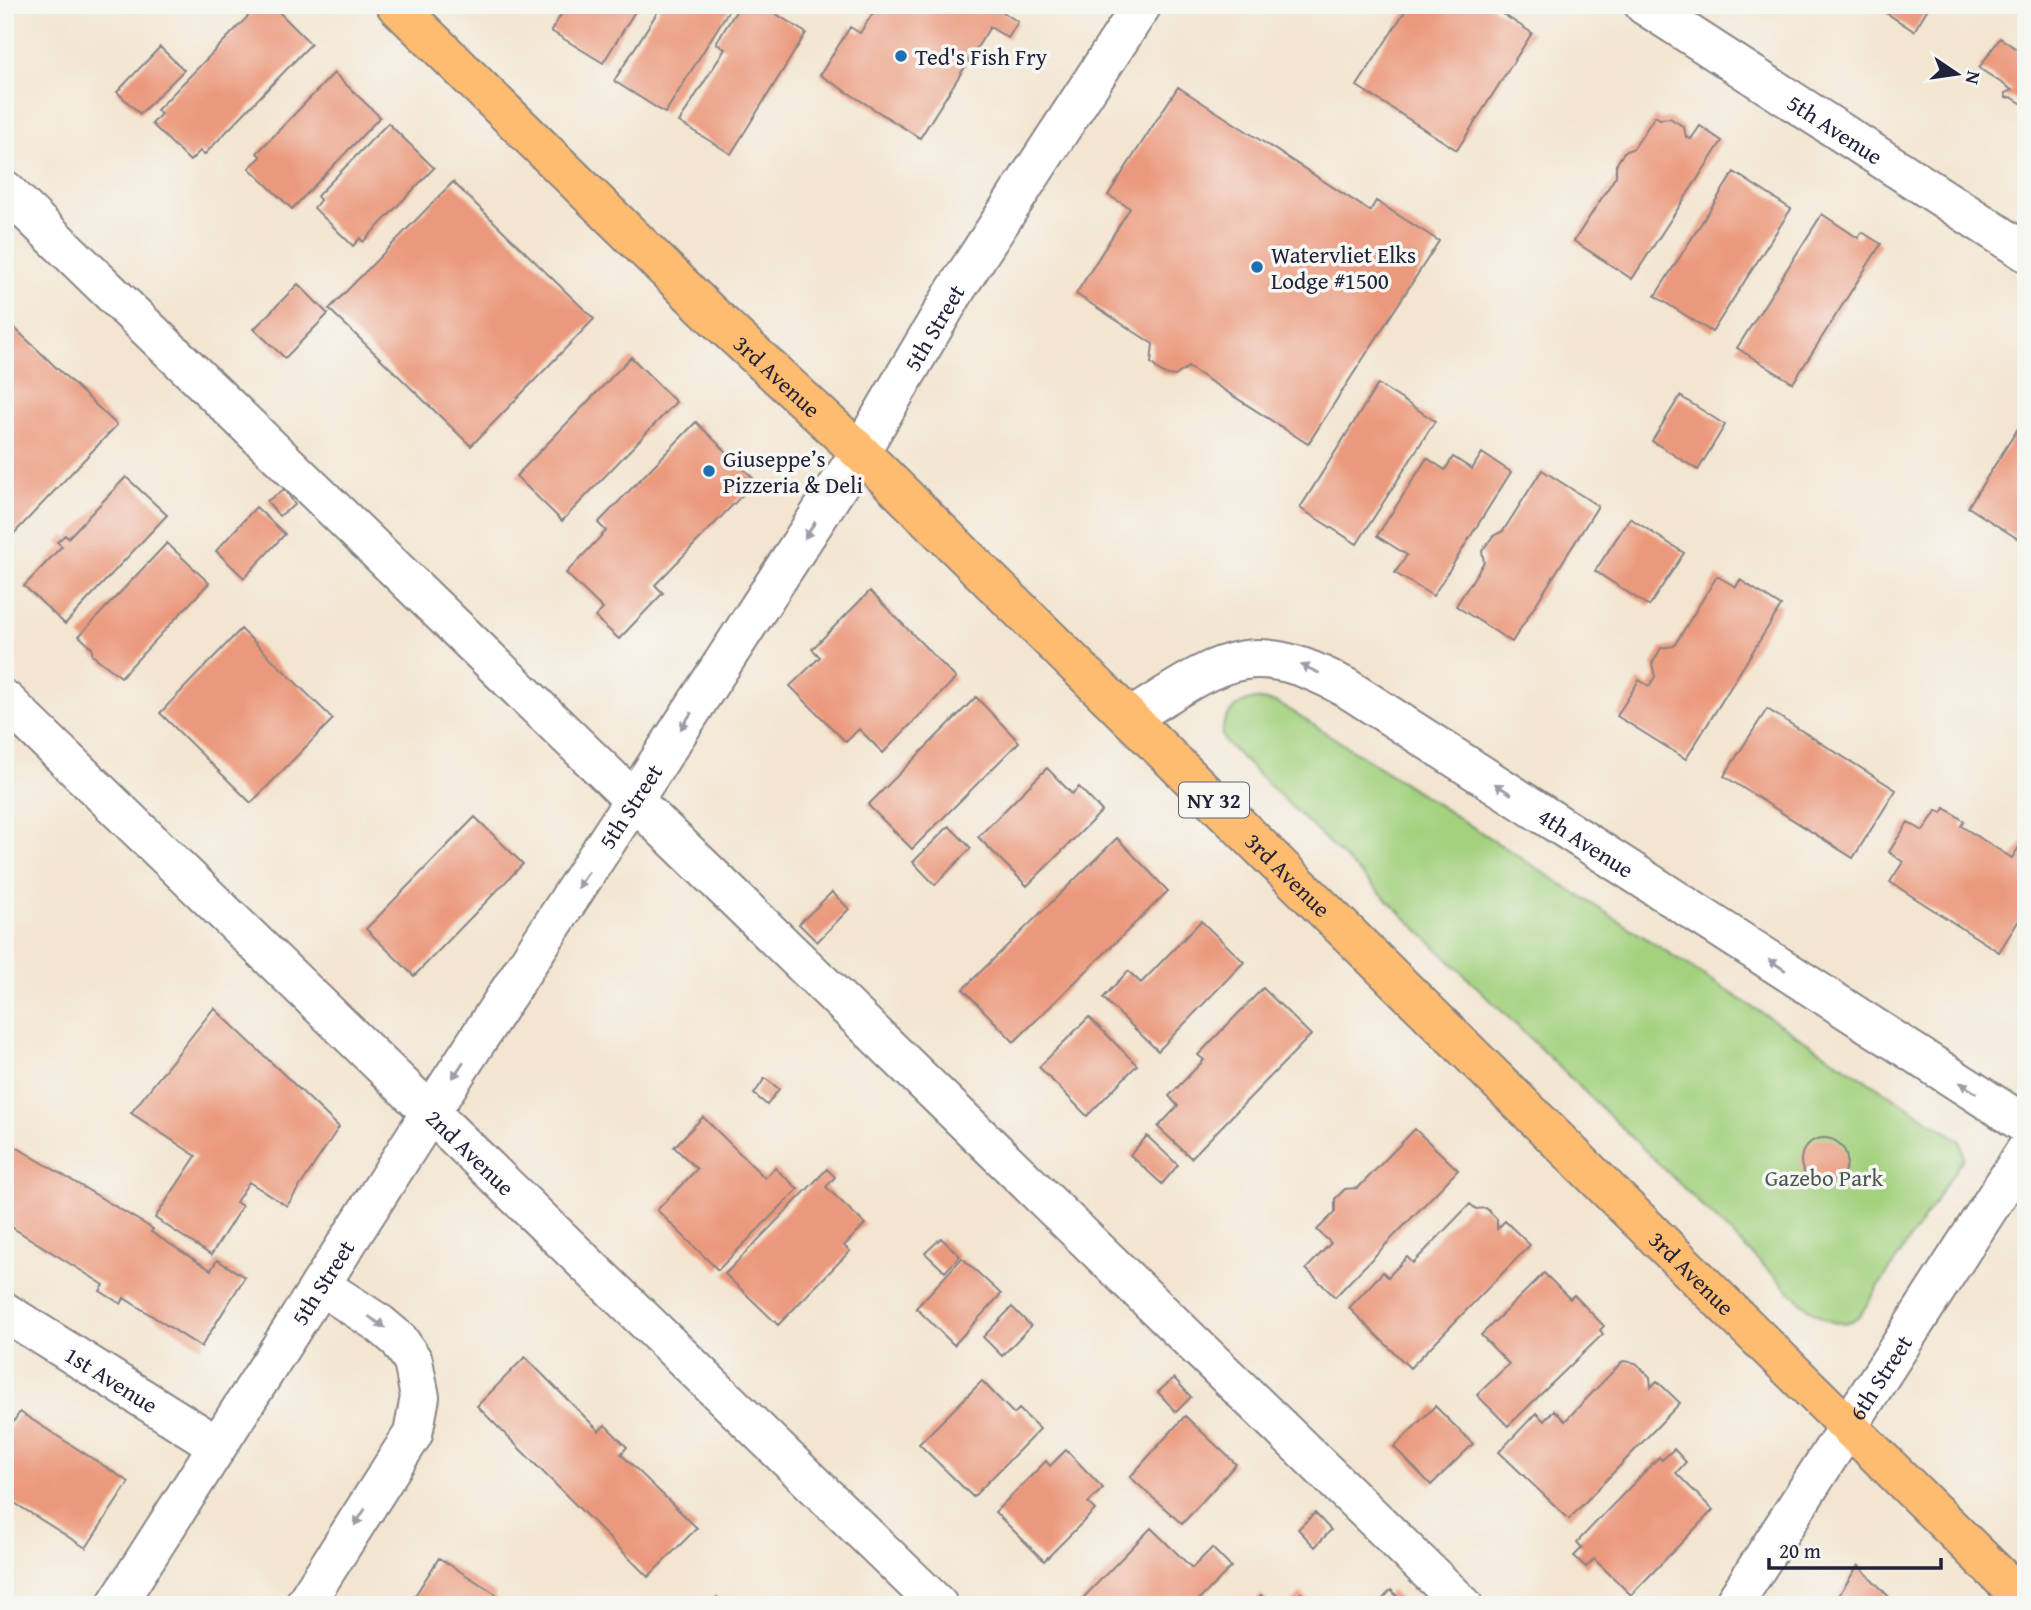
<svg xmlns="http://www.w3.org/2000/svg" width="2031" height="1610" viewBox="0 0 2031 1610" font-family="'Gentium Book Plus',serif">
<style>
.green{fill:#a3d17e;stroke:#627a5c;stroke-width:2}
.building{fill:#eb997c}
.lines{fill:none;stroke-linecap:round;stroke-linejoin:round}
.minor-casing{stroke:#8a8486;stroke-width:42}
.major-casing{stroke:#8a8486;stroke-width:42}
.minor{stroke:#fff;stroke-width:38}
.major{stroke:#fdbc6f;stroke-width:38}
.oneway{fill:#9c9ca7}
.poi-dot{fill:#1f6fb2;stroke:#f6f6f2;stroke-width:2.5}
.labels{text-anchor:middle;dominant-baseline:central;stroke-width:7;stroke-linejoin:round;paint-order:stroke}
.shield{fill:#f6f6f2;stroke:#626272;stroke-width:2}
.shield-label{font-size:21px;font-weight:bold;fill:#22223b}
.poi-label{font-size:23px;fill:#22223b;stroke:#f6f6f2;text-anchor:start}
.street-label{font-size:23px;fill:#22223b;stroke:#f6f6f2}
.park-label{font-size:23px;fill:#49574f;stroke:#f6f6f2}
</style>
<rect width="100%" height="100%" fill="#f6f6f2"/>
<filter id="ink" filterUnits="userSpaceOnUse"><feTurbulence type="fractalNoise" baseFrequency=".0143" numOctaves="2"/><feDisplacementMap in="SourceGraphic" scale="14" xChannelSelector="R" yChannelSelector="G"/><feConvolveMatrix kernelMatrix="1 2 1 2 8 2 1 2 1" color-interpolation-filters="sRGB"/></filter>
<filter id="wash" filterUnits="userSpaceOnUse"><feTurbulence type="fractalNoise" baseFrequency=".00686" numOctaves="4" result="noise"/><feDisplacementMap in="SourceGraphic" scale="28" xChannelSelector="R" yChannelSelector="G"/><feGaussianBlur stdDeviation="1.57" result="paint"/><feColorMatrix in="noise" values="0 0 0 0 0 0 0 0 0 0 0 0 0 0 0 0 0 1.4 0 .05"/><feComposite in="paint" operator="in"/></filter>
<g filter="url(#wash)">
<rect width="100%" height="100%" fill="#f3e5d0"/>
<!-- green -->
<path class="green" d="M1255,699L1277,703L1295,713L1960,1140L1964,1157L1858,1318C1836,1330 1820,1318 1803,1304L1226,743L1222,736C1221,716 1236,703 1255,699Z"/>
<g id="blocks">
<!-- building -->
<path class="building" d="M259,5H272L311,44L204,155L200,151L190,161L152,124L161,114L157,110Z
M567,5H639L603,63L551,31Z
M655,5H732L665,113L614,81L660,8Z
M740,5H762L806,33L731,154L679,122L725,49L716,43Z
M878,5H1003L1000,10L1018,22L1008,38L990,27L920,138L820,75L850,27L860,33Z
M1409,5H1489L1532,33L1457,150L1357,86Z
M1874,5H1930L1914,31Z
M2000,38L2026,55V106L2011,97L2006,98L2005,93L2012,90L1979,68Z
M160,47L184,70L140,114L117,92Z
M334,73L380,117L292,209L249,168L261,157L257,153Z
M1178,87L1370,211L1376,201L1439,241L1308,444L1188,367L1175,376L1163,374L1151,363L1153,344L1076,294L1130,208L1108,195Z
M1655,116L1660,119L1670,118L1684,127L1686,137L1691,139L1700,126L1722,141L1632,279L1574,241L1616,176V165L1624,152L1634,148Z
M388,123L434,168L363,242L360,238L353,246L314,208L320,200L317,196Z
M1734,172L1791,209L1712,332L1655,296Z
M453,182L594,319L471,446L329,309Z
M1822,214L1858,238L1862,232L1881,244L1793,383L1737,348Z
M298,284L328,314L285,358L254,329Z
M5,319L117,425L5,543Z
M631,357L676,402L562,521L516,476Z
M1378,384L1435,421L1357,544L1300,508Z
M1680,396L1725,425L1698,470L1652,441Z
M2026,416V544L1968,507Z
M696,422L756,481L655,585L663,593L619,639L595,617L603,609L566,573L606,531L598,523Z
M1482,453L1511,472L1433,596L1395,573L1407,555L1377,536L1427,458L1445,470L1453,457L1472,469Z
M1542,470L1598,506L1512,642L1456,606L1484,562L1482,551L1493,536L1503,531Z
M126,477L167,515L65,624L24,586L62,546L57,542L65,535L68,538Z
M285,489L295,505L279,516L267,501Z
M256,507L285,534L244,578L216,551Z
M1630,518L1684,553L1649,606L1595,571Z
M167,543L209,583L121,677L92,655V648L79,636Z
M1717,576L1736,587L1740,580L1781,606L1686,759L1617,716L1639,680L1649,686L1655,677L1652,664L1661,648L1674,646Z
M870,591L956,678L883,753L859,729L846,742L790,686L820,657L812,649Z
M241,629L333,719L251,803L160,713Z
M976,697L1019,742L912,849L868,805Z
M1767,709L1896,790L1853,858L1724,776Z
M1047,768L1072,794L1079,787L1102,811L1027,886L978,837Z
M1945,808L1964,821L1961,826L2012,858L2022,842L2026,844V909L1999,952L1890,882L1903,862L1889,852L1908,822L1923,831L1937,810L1942,813Z
M475,817L523,864L414,976L366,929Z
M949,826L971,848L935,885L913,862Z
M1117,838L1168,891L1014,1042L963,989Z
M832,892L849,909L817,942L799,924Z
M1201,921L1244,962L1158,1051L1103,998L1128,971L1141,983Z
M1263,988L1311,1035L1191,1158L1158,1127L1178,1106L1169,1096L1204,1060L1198,1055Z
M214,1008L339,1127L287,1206L249,1182L236,1202L242,1206L211,1255L155,1218L196,1156L131,1113Z
M1089,1017L1137,1065L1087,1116L1039,1067Z
M765,1078L779,1089L767,1105L754,1094Z
M703,1117L765,1178L775,1168L798,1189L718,1270L657,1210L697,1169L674,1147Z
M1415,1129L1458,1170L1335,1297L1306,1269L1331,1243L1317,1230L1335,1212V1199L1345,1189L1358,1188Z
M1147,1136L1178,1165L1162,1184L1130,1155Z
M1801 1161a23 23 0 1 1 46 0a23 23 0 1 1-46 0Z
M16,1147L153,1229L151,1232L211,1270L217,1260L245,1277L201,1347L124,1298L121,1304L100,1291L104,1285L5,1223V1163Z
M827,1169L835,1177L826,1187L865,1224L844,1246L850,1251L778,1325L725,1274Z
M1470,1204L1476,1209L1486,1208L1497,1219V1229L1505,1221L1530,1245L1410,1368L1349,1308L1383,1272L1388,1277L1407,1257L1413,1263Z
M941,1238L960,1256L945,1272L925,1253Z
M962,1258L1001,1294L954,1345L916,1308Z
M1544,1273L1570,1299L1574,1295L1604,1326L1600,1330L1603,1334L1508,1426L1477,1395L1509,1364L1481,1335Z
M1012,1307L1031,1326L1002,1356L983,1337Z
M525,1357L599,1431L605,1425L627,1447L621,1454L697,1528L648,1577L477,1406Z
M1623,1361L1636,1363L1650,1377L1651,1387L1657,1381L1680,1403L1569,1519L1499,1452L1536,1413L1544,1421L1554,1410L1565,1421Z
M1174,1378L1191,1397L1176,1412L1158,1392Z
M982,1381L1014,1414L1019,1409L1040,1429L973,1497L919,1444Z
M1435,1406L1473,1444L1431,1485L1394,1447Z
M20,1412L129,1482L86,1548L5,1497V1482L12,1471L5,1467V1426L9,1428Z
M1185,1416L1236,1464L1182,1524L1130,1477Z
M1674,1449L1686,1462L1676,1473L1713,1510L1631,1595L1594,1559L1586,1567L1574,1556L1582,1548L1577,1542L1659,1457L1662,1460Z
M1066,1450L1103,1488L1088,1503L1095,1510L1044,1561L995,1512L1046,1461L1050,1466Z
M1315,1513L1331,1530L1315,1547L1298,1529Z
M1151,1528L1192,1568L1212,1548L1231,1567L1194,1605H1084L1080,1601Z
M439,1558L496,1594L494,1597L506,1605H409Z
M1858,1565L1897,1605H1833Z
M1391,1590L1405,1605H1377Z
M1301,1593L1314,1605H1290Z
M1261,1595L1271,1605H1251Z
M717,1597L724,1605H710Z"/>
</g>
</g>
<g filter="url(#ink)">
<use href="#blocks" fill-opacity="0" stroke="#8a8486" stroke-width="2"/>
<g class="lines">
<defs>
<g id="minor">
<path id="s1" d="M1644,5L2026,252"/>
<path d="M5,190L1463,1605"/>
<path id="s2" d="M5,700L938,1605"/>
<path id="s3" d="M1130,718C1216,665 1247,633 1345,687L2026,1125"/>
<path id="s4" d="M5,1312L217,1445"/>
<path id="s5" d="M116,1605L430,1113L860,452L955,291L1142,5"/>
<path d="M304,1605L413,1434L420,1397L413,1361L399,1340L380,1324L320,1285"/>
<path id="s6" d="M1733,1605L2026,1150"/>
</g>
<g id="major">
<path id="s7" d="M396,5L710,313L860,452L2026,1602"/>
</g>
</defs>
<!-- minor casing -->
<use href="#minor" class="minor-casing"/>
<!-- major casing -->
<use href="#major" class="major-casing"/>
<!-- minor -->
<use href="#minor" class="minor"/>
<!-- major -->
<use href="#major" class="major"/>
</g>
<!-- one-way arrows -->
<defs><path id="oneway-solid" d="M-6-.8H1V-3.2L6.5 0L1 3.2V.8H-6Z" transform="scale(1.75)"/></defs>
<g class="oneway">
<use href="#oneway-solid" transform="translate(810 530) rotate(123)"/>
<use href="#oneway-solid" transform="translate(1310 669) rotate(-156)"/>
<use href="#oneway-solid" transform="translate(686 721) rotate(123)"/>
<use href="#oneway-solid" transform="translate(1503 789) rotate(-147)"/>
<use href="#oneway-solid" transform="translate(583 880) rotate(123)"/>
<use href="#oneway-solid" transform="translate(1777 965) rotate(-147)"/>
<use href="#oneway-solid" transform="translate(458 1070) rotate(123)"/>
<use href="#oneway-solid" transform="translate(1968 1088) rotate(-147)"/>
<use href="#oneway-solid" transform="translate(377 1322) rotate(34)"/>
<use href="#oneway-solid" transform="translate(360 1517) rotate(123)"/>
</g>
</g>
<!-- markers -->
<g class="poi-dot">
<circle cx="901" cy="56" r="7"/>
<circle cx="1257" cy="267" r="7"/>
<circle cx="709" cy="471" r="7"/>
</g>
<g class="labels">
<!-- shield labels -->
<rect class="shield" x="1179" y="782.5" width="70" height="35" rx="5"/>
<g class="shield-label">
<text x="1214" y="800">NY 32</text>
</g>
<!-- poi labels -->
<g class="poi-label">
<text x="915" y="56">Ted's Fish Fry</text>
<text x="1271" y="254">Watervliet Elks<tspan x="1271" dy="26">Lodge #1500</tspan></text>
<text x="723" y="458">Giuseppe’s<tspan x="723" dy="26">Pizzeria &amp; Deli</tspan></text>
</g>
<!-- street labels -->
<g class="street-label">
<text stroke="none"><textPath href="#s1" startOffset="228">5th Avenue</textPath></text>
<text stroke="none"><textPath href="#s5" startOffset="1517">5th Street</textPath></text>
<text stroke="none"><textPath href="#s7" startOffset="532">3rd Avenue</textPath></text>
<text stroke="none"><textPath href="#s5" startOffset="950">5th Street</textPath></text>
<text stroke="none"><textPath href="#s3" startOffset="522">4th Avenue</textPath></text>
<text stroke="none"><textPath href="#s7" startOffset="1246">3rd Avenue</textPath></text>
<text stroke="none"><textPath href="#s2" startOffset="649">2nd Avenue</textPath></text>
<text stroke="none"><textPath href="#s7" startOffset="1813">3rd Avenue</textPath></text>
<text stroke="none"><textPath href="#s5" startOffset="383">5th Street</textPath></text>
<text stroke="none"><textPath href="#s6" startOffset="271">6th Street</textPath></text>
<text stroke="none"><textPath href="#s4" startOffset="126">1st Avenue</textPath></text>
</g>
<!-- park labels -->
<g class="park-label">
<text x="1824" y="1177">Gazebo Park</text>
</g>
</g>
<!-- margin -->
<rect width="2031" height="1610" fill="none" stroke="#f6f6f2" stroke-width="28"/>
<!-- north arrow -->
<g transform="translate(1957 74) rotate(103)" stroke="#f6f6f2" stroke-width="5" paint-order="stroke">
<path d="M0-5L12 26L0 18L-12 26Z" fill="#22223b"/>
<text y="-10" font-size="19" font-weight="bold" text-anchor="middle" fill="#22223b">N</text>
</g>
<!-- scale -->
<path d="M1769 1558v10h172v-10" fill="none" stroke="#22223b" stroke-width="3.5"/>
<text x="1779" y="1558" font-size="21" fill="#22223b" stroke="#f6f6f2" stroke-width="5" paint-order="stroke">20 m</text>
</svg>
